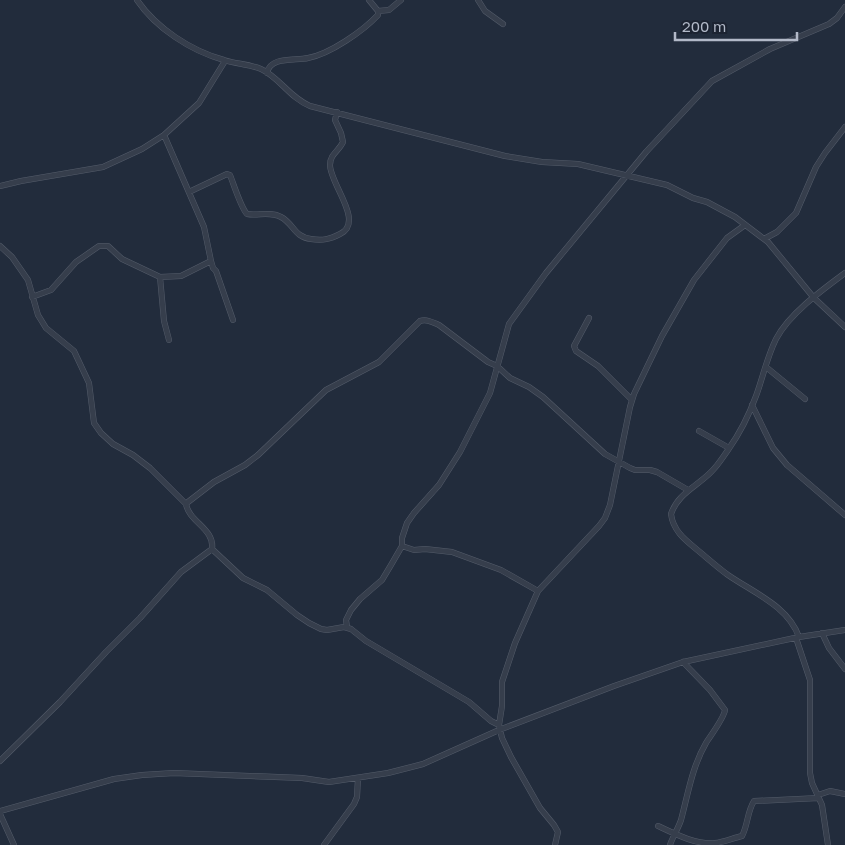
<svg xmlns="http://www.w3.org/2000/svg" width="845" height="845" viewBox="0 0 845 845" font-family="'Golos Text',sans-serif">
<style>
.lines{fill:none;stroke-linecap:round;stroke-linejoin:round}
.minor-casing{stroke:#545c6a;stroke-width:6}
.minor{stroke:#363e4c;stroke-width:5}
</style>
<rect width="100%" height="100%" fill="#222c3c"/>
<g class="lines">
<defs>
<path id="minor" d="M137,0C156,28 191,51 224,60C236,64 249,64 261,69C279,77 290,98 310,106L505,156L542,162L578,164L667,185L693,198L707,202L735,217L760,236L768,242L814,298L845,327
M478,0L485,11L503,24
M378,11L389,10L401,0
M267,73C270,56 296,61 308,58C330,54 363,31 378,15V11L369,0
M0,186L21,181L103,167L142,149L164,135L199,103L225,61
M189,192L227,174L230,175C234,185 241,208 247,214C258,216 270,211 281,217C294,224 294,237 311,239C323,241 330,239 340,234C365,222 330,184 330,165C330,154 339,151 343,142L341,133L335,120L337,112
M764,239L777,232L796,213L816,167L825,153L845,127
M0,246L12,257L28,280L38,315L46,328L74,351L89,383L94,423L101,433L113,444L133,455L150,468L186,504
M211,261L213,268L216,271L233,320
M160,277L164,321L169,340
M32,297L51,290L76,262L99,246H108L122,259L160,277L181,276L211,261L204,227L164,135
M589,318L574,346L576,351L598,366L632,400
M766,367L805,399
M752,405L773,448L787,465L845,515
M699,431L729,448
M402,546L414,550L425,549L452,552L501,570L538,591
M212,549L243,578L267,590L297,615L309,623L321,629L327,630L344,627L351,629L366,641L469,702L491,721L499,725
M347,627L346,620L351,610L360,599L382,580L391,565L402,546V538L407,523L414,513L439,485L460,452L490,393L509,324L546,273L646,152L712,81L770,49L829,24L837,18L845,7
M822,633L829,648L845,669
M799,637C788,606 754,593 728,575C717,567 706,557 695,548C684,539 673,530 671,514C678,493 698,486 712,471C718,465 723,457 728,450C740,433 749,415 756,396C763,377 767,357 776,339C789,314 822,290 845,273
M796,638L810,680V773L812,783L822,805L828,845
M0,761L60,702L106,652L140,618L181,572L212,549C215,529 189,522 186,504L188,502L214,482L245,465L258,455L326,390L379,362L420,321C427,319 432,322 439,325L488,362L497,366L510,378L529,387L543,397L605,454L630,468L635,470H650L657,472L688,490
M818,795L830,791L845,794
M0,811L114,779L142,775L174,773L302,778L329,782L388,773L423,764L499,730L614,686L683,662L799,637L845,630
M0,814L14,845
M658,826C675,834 696,845 715,843C724,842 733,838 742,836C748,825 747,812 754,801L819,798
M324,845L354,804L357,797L358,778
M555,845L558,832L554,825L540,808L511,757L502,738L499,725L502,706V682L515,643L538,591L599,526L605,518L610,505L630,407L634,394L647,367L662,336L694,280L727,238L745,225
M670,845C673,836 678,829 681,820C688,794 692,767 706,743C711,735 724,718 725,710L710,690L683,662"/>
</defs>
<!-- minor casing -->
<use href="#minor" class="minor-casing"/>
<!-- minor -->
<use href="#minor" class="minor"/>
</g>
<!-- scale -->
<path d="M675 32v8h122v-8" fill="none" stroke="#b2b9c8" stroke-width="2.5"/>
<text x="682" y="32" font-size="15" fill="#b2b9c8" stroke="#1c2331" stroke-width="4" paint-order="stroke">200 m</text>
</svg>
